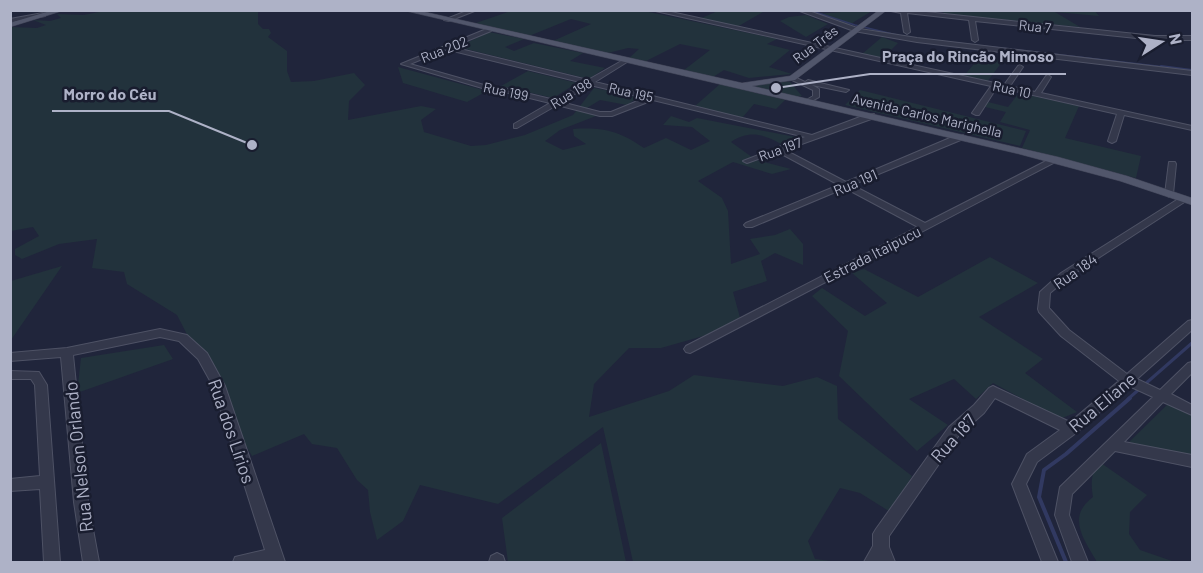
<svg xmlns="http://www.w3.org/2000/svg" width="1203" height="573" viewBox="0 0 1203 573" font-family="Barlow,sans-serif">
<style>
.green{fill:#22323c}
.lines{fill:none;stroke-linecap:round;stroke-linejoin:round}
.stream-far3{stroke:#313961;stroke-width:1.5}
.stream-far2{stroke:#313961;stroke-width:2}
.stream-far1{stroke:#313961;stroke-width:3}
.stream{stroke:#313961;stroke-width:4}
.minor-casing{stroke:#4e5265;stroke-width:2}
.major-casing{stroke:#3d4154;stroke-width:1}
.minor{fill:#34384b;fill-rule:evenodd}
.major{fill:#51566b;fill-rule:evenodd}
.labels{text-anchor:middle;dominant-baseline:central;stroke-width:5;stroke-linejoin:round;paint-order:stroke}
.far-street-label{font-size:14px;fill:#aeb2c7;stroke:#191d2f}
.street-label{font-size:15px;fill:#aeb2c7;stroke:#191d2f}
.near-street-label{font-size:18px;fill:#aeb2c7;stroke:#191d2f}
.leader{fill:none;stroke:#aeb2c7;stroke-width:2}
.callout-dot{fill:#aeb2c7;stroke:#191d2f;stroke-width:2}
.callout-label{font-size:16px;text-anchor:middle;font-weight:bold;fill:#aeb2c7;stroke:#191d2f;stroke-width:5;stroke-linejoin:round;paint-order:stroke}
</style>
<rect width="100%" height="100%" fill="#20253b"/>
<!-- green -->
<path class="green" d="M109,10L258,11V24L263,29H269L271,33L268,37L287,51V71L291,82L314,81L354,73L365,85L349,101L348,120L421,106L436,109L421,120L424,132L471,146L486,145L525,135L573,115L594,88L631,95L636,99L627,105L600,100L587,108L585,113H599L596,116L560,130L545,141L563,150L586,144L574,136L573,129C603,127 619,131 644,148L666,138L691,150L710,141L692,127L663,125L671,116L689,122L697,118L806,139L788,147L780,146L781,144C763,134 749,130 731,142L756,160L791,169L772,174L733,162L698,181L722,198L728,211L731,264L760,254L750,239L775,235L790,229L803,244V265L775,253L761,261L767,281L733,292L742,325L661,348H629L594,384L589,417L669,391L694,375L783,386L817,377L837,386L838,419L912,476L892,513L860,493L840,488L808,541L815,559L839,562H633L603,427L498,504L420,485L403,521L377,540L370,512L368,490L357,480L337,448L312,444L304,434L252,456L230,418L177,315L127,284L124,272L92,268L97,239L59,244L22,259L15,255V249L39,236L33,227L11,231V27L37,28L46,25L33,20L50,21L61,18L57,14L84,15Z
M758,10L763,12L737,27L699,19L718,11Z
M1094,10L1099,16L1055,12L1080,27L945,14L942,11Z
M511,11H644L777,39L767,44L790,50L769,67L792,74L749,78L724,70L713,77L684,70L710,50L680,44L646,61L629,58L639,49L628,48L608,53L553,41L591,24L571,19L529,36L476,23Z
M855,11H872L849,25L815,14Z
M806,15L828,24L806,37L780,21L789,17Z
M489,32L524,39L505,47L514,51L534,43L583,53L570,61L605,68L589,79L458,47Z
M882,37L898,43L882,59L862,54Z
M983,53L1005,58L987,82L963,77Z
M398,67L487,91L467,102L403,83Z
M528,71L577,83L553,98L501,86Z
M784,81L790,82L802,96L796,97L748,85Z
M720,84L785,100L776,109L754,104L742,118L695,106Z
M860,90L1026,131L1020,146L845,105Z
M1019,93L1079,106L1065,138L1141,156L1136,178L1022,148L1030,130L1000,122L1006,112L985,107L988,102L1008,107Z
M990,257L1038,283L979,317L1043,359L1025,373L1077,412L1060,419L993,383L976,399L954,379L909,399L948,425L917,451L839,376L848,331L812,296L822,288L865,316L887,303L852,273L864,269L918,297Z
M62,266L11,340V281Z
M164,345L173,359L77,393L81,358Z
M1169,403L1192,416V457L1126,445Z
M601,443L626,562H508L502,518Z
M1101,463L1147,495L1130,512L1129,534L1140,550L1175,562H1097C1084,539 1066,517 1093,497C1091,485 1090,471 1101,463Z"/>
<g class="lines">
<!-- stream-far3 -->
<path class="stream-far3" d="M809,10L855,25L897,35
M957,43L1174,68"/>
<!-- stream-far2 -->
<path class="stream-far2" d="M1161,66L1192,70"/>
<!-- stream-far1 -->
<path class="stream-far1" d="M1128,399L1192,343"/>
<!-- stream -->
<path class="stream" d="M1066,562L1039,497L1044,470L1066,454L1130,398"/>
<defs>
<path id="minor" d="M469,10H477L449,21L444,20Z
M651,10H662L1004,85L1018,66L1020,65L1023,67L1010,86L1035,92L1046,76L1048,75L1051,77L1041,93L1192,126V130L1124,115L1116,141L1112,143L1108,141L1117,114L997,87L979,115H976L972,113L991,86Z
M797,10H806L860,29L917,38L1192,71V75L917,42L854,31Z
M886,10H907L1155,36H1192V40H1155L975,21L978,40L975,42L972,40L969,20L907,13L910,32L907,34L904,32L901,13Z
M43,13L45,16L10,22V19Z
M489,28L492,30L491,31L452,47L588,80L625,59L627,60V62L595,82L812,135L868,114H874V118L785,150L846,182L957,135H963V139L852,185L925,223L1052,158H1055L1059,160L690,353L686,352L684,349L686,346L918,227L845,188L752,227H746L744,225L746,223L839,185L778,152L747,163L743,161L805,137L653,100L612,116H600L557,105L517,128H514V124L550,103L509,93L489,90L401,64ZM447,49L449,50L584,83L555,100L509,89L491,87L410,64ZM590,85L645,98L611,112H600L561,102Z
M792,76L805,82L808,80L849,90L846,92L812,85L819,89V97L808,103L805,101L813,96V90L790,79L789,78Z
M1169,162H1175L1176,164L1173,194L1169,197L1165,194Z
M1183,196L1186,197V201L1069,277L1050,293L1049,308L1069,330L1127,374L1188,321L1192,320V330L1137,379L1160,390L1188,363L1192,362V373L1171,394L1192,405V415L1163,402L1124,442L1192,455V467L1115,451L1072,494L1069,515L1088,562H1072L1055,515L1060,487L1153,397L1129,386L1076,433L1037,462L1026,484L1058,562H1042L1012,484L1027,454L1060,430L995,398L984,413L959,435L889,536V547L895,562H864L873,546V534L876,529L949,427L974,405L989,388L993,386L997,388L1070,422L1119,381L1061,336L1039,312L1038,309L1040,292L1061,273Z
M160,329L187,335L207,353L225,386L285,562H233L235,557L265,550L213,386L198,359L179,341L160,337L73,355L88,502L99,562H83L74,502L61,357L10,361V353L67,348Z
M10,371L39,372L47,385L60,562H44L40,489L10,491V479L40,476L35,385L31,379H10Z
M497,553L503,556L505,562H489L491,556Z"/>
<path id="major" d="M53,10H65L10,27V23Z
M402,10H416L742,83L790,76L879,10H887L795,80L752,86L1058,157L1127,176L1192,198V205L1120,181L1019,154Z"/>
</defs>
<!-- minor casing -->
<use href="#minor" class="minor-casing"/>
<!-- major casing -->
<use href="#major" class="major-casing"/>
<!-- minor -->
<use href="#minor" class="minor"/>
<!-- major -->
<use href="#major" class="major"/>
</g>
<g class="labels">
<!-- far-street labels -->
<g class="far-street-label">
<text transform="translate(1035 26) rotate(6)">Rua 7</text>
<text transform="translate(815 44) rotate(-37)">Rua Três</text>
<text transform="translate(444 49) rotate(-22)">Rua 202</text>
<text transform="translate(1012 89) rotate(12)">Rua 10</text>
<text transform="translate(506 91) rotate(12)">Rua 199</text>
<text transform="translate(631 92) rotate(13)">Rua 195</text>
<text transform="translate(571 93) rotate(-31)">Rua 198</text>
<text transform="translate(927 115) rotate(13)">Avenida Carlos Marighella</text>
<text transform="translate(780 149) rotate(-20)">Rua 197</text>
</g>
<!-- street labels -->
<g class="street-label">
<text transform="translate(855 182) rotate(-23)">Rua 191</text>
<text transform="translate(872 254) rotate(-27)">Estrada Itaipucu</text>
<text transform="translate(1075 271) rotate(-35)">Rua 184</text>
</g>
<!-- near-street labels -->
<g class="near-street-label">
<text transform="translate(1102 402) rotate(-40)">Rua Eliane</text>
<text transform="translate(232 431) rotate(71)">Rua dos Lírios</text>
<text transform="translate(953 438) rotate(-48)">Rua 187</text>
<text transform="translate(78 457) rotate(-96)">Rua Nelson Orlando</text>
</g>
</g>
<!-- callouts -->
<path class="leader" d="M776 88L870 74H1066M252 145L169 111H52"/>
<g class="callout-dot">
<circle cx="776" cy="88" r="6"/>
<circle cx="252" cy="145" r="6"/>
</g>
<g class="callout-label">
<text x="968" y="62">Praça do Rincão Mimoso</text>
<text x="110" y="100">Morro do Céu</text>
</g>
<!-- border -->
<rect width="1203" height="573" fill="none" stroke="#aeb2c7" stroke-width="24"/>
<!-- north arrow -->
<g transform="translate(1161 42) rotate(78)" stroke="#191d2f" stroke-width="4.5" paint-order="stroke">
<path d="M0-4.5L10 22L0 15L-10 22Z" fill="#aeb2c7"/>
<text y="-9" font-size="16" font-weight="bold" text-anchor="middle" fill="#aeb2c7">N</text>
</g>
</svg>
